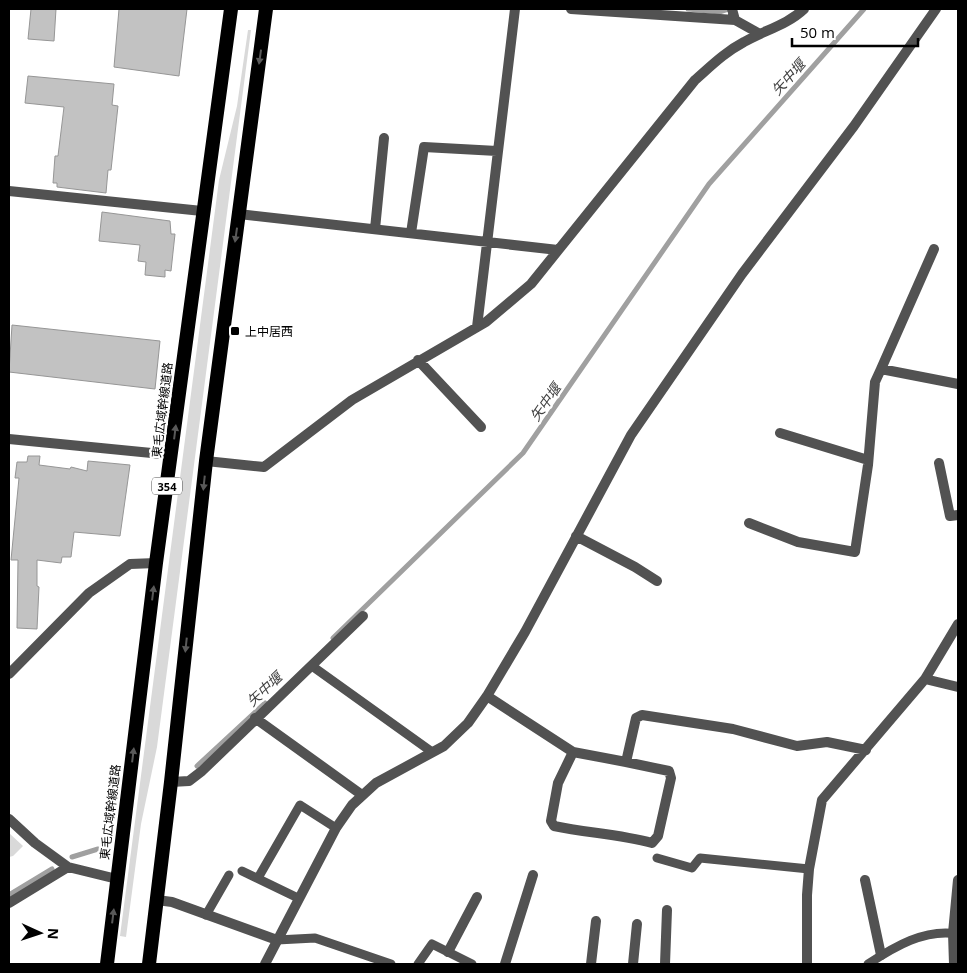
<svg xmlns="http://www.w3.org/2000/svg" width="967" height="973" viewBox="0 0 967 973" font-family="'Open Sans','Noto Sans JP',sans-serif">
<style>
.green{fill:#d9d9d9}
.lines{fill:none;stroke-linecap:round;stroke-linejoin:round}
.stream{stroke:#a0a0a0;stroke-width:5}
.building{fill:#c2c2c2;stroke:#969696}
.service{stroke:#525252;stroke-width:9}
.minor{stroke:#525252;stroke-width:10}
.trunk{stroke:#000;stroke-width:14}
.oneway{fill:#595959}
.poi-dot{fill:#000;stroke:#fff;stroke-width:2}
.labels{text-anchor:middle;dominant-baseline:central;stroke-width:4.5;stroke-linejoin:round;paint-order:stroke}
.shield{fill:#fff;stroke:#4c4c4c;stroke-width:1}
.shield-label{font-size:11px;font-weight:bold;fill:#000}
.poi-label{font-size:12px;fill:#000;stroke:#fff;text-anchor:start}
.street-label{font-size:12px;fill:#000;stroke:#fff}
.water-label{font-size:14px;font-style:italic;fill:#414141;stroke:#fff}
</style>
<rect width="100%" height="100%" fill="#fff"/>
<!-- green -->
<path class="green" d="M248,30H251L157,747L141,824L126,937L120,936L219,180L237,106Z
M9,833L23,846L13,856L9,857Z"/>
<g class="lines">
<!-- stream -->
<path class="stream" d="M688,9L720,12L729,9
M333,638L523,453L709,184L864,9
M197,766L265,703
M72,857L98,849
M9,895L52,869"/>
</g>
<!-- building -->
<path class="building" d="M31,9H56L54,41L28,39Z
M119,9H187L179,76L114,67Z
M28,76L114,84L112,105L118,106L111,170H108L106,193L57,187V183H53L55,156H58L64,107L25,103Z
M102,212L170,221L171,234H175L171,271L165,270V277L145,275L146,262L138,261L140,245L99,241Z
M12,325L160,341L155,389L9,372Z
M28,456H40L39,465L70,469L71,467L87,471L88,461L130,465L120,536L74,532L71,557H62L61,563L37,560V586L39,587L37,629L17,628L18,560H11L19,478H15L17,462H27Z"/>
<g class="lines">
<!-- service -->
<path class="service" d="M312,666L432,752
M657,858L692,868L700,858L809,869
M242,871L298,898
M258,878L300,805L336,828
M206,915L229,875
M277,940L315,938L391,964
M418,964L432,944L472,964
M868,964C894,947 925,928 958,934"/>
<!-- minor -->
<path class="minor" d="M571,9L735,20
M732,9L735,20L760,34
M9,191L202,211
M239,214L558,250
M375,229L384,138
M411,233L424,147L497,151
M477,327L515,9
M418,360L481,427
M881,369L934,249
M780,433L868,460
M9,439L172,455
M206,461L264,467L352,400L486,322L531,284L695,80C711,66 725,52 744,42C765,30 787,25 804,9
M939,463L950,516L958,515
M749,523L798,542L855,552L868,465L875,382L881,369L958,384
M576,536L635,567L657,581
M9,674L89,593L130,564L156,563
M925,679L958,687
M487,696L573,752L626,762L636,718L642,715L733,729L797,746L827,742L866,750
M255,718L362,795
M573,752L558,783L551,821L554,826C587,833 619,834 652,843L658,836L671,778L669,771L626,762
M171,782L189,781L202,771L363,616
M9,819L35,843L68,867L117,879
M865,880L881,955
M157,900L172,902L277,940
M9,903L68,867
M448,952L477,897
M265,964L336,828L352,805L376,783L444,746L468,723L487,696L525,632L631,435L742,274L854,126L936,9
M505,964L533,875
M591,964L596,921
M633,964L637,924
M665,964L667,910
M807,964V895L809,869L822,800L925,679L958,624
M954,964L953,933L958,880"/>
<!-- trunk -->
<path class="trunk" d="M107,964L156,563L231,9
M149,964L171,782L206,461L266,9"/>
</g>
<!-- one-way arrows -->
<defs><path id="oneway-solid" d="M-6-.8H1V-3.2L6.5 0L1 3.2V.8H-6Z" transform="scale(1.25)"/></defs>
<g class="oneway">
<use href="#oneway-solid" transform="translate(260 57) rotate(98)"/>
<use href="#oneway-solid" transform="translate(236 235) rotate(98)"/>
<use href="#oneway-solid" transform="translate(175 432) rotate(-83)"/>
<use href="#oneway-solid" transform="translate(204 483) rotate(96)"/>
<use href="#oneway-solid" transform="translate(153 593) rotate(-83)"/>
<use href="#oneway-solid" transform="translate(186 645) rotate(96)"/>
<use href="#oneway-solid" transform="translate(133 755) rotate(-83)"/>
<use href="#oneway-solid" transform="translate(113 916) rotate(-83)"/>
</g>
<!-- markers -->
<rect class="poi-dot" x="230" y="326" width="10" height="10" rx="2.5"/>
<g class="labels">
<!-- shield labels -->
<rect class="shield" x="152" y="477.5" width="30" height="17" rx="4"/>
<g class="shield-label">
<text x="167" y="486">354</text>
</g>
<!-- poi labels -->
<g class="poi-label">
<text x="245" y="331">上中居西</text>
</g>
<!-- street labels -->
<g class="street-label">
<text transform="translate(162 410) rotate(-83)">東毛広域幹線道路</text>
<text transform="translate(110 812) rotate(-83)">東毛広域幹線道路</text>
</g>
<!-- water labels -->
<g class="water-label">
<text transform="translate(788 77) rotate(-48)">矢中堰</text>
<text transform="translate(545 402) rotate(-55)">矢中堰</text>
<text transform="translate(264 689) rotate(-43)">矢中堰</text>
</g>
</g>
<!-- border -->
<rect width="967" height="973" fill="none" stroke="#000000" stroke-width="20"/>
<!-- north arrow -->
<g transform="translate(40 933) rotate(93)" stroke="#ffffff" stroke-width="4" paint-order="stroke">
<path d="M0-4L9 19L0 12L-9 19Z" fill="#000000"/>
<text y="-8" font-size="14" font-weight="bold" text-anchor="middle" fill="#000000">N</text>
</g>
<!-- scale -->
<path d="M792 38v8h126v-8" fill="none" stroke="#000000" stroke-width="2.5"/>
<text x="800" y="38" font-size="15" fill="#000000" stroke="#ffffff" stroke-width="4" paint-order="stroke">50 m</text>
</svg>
